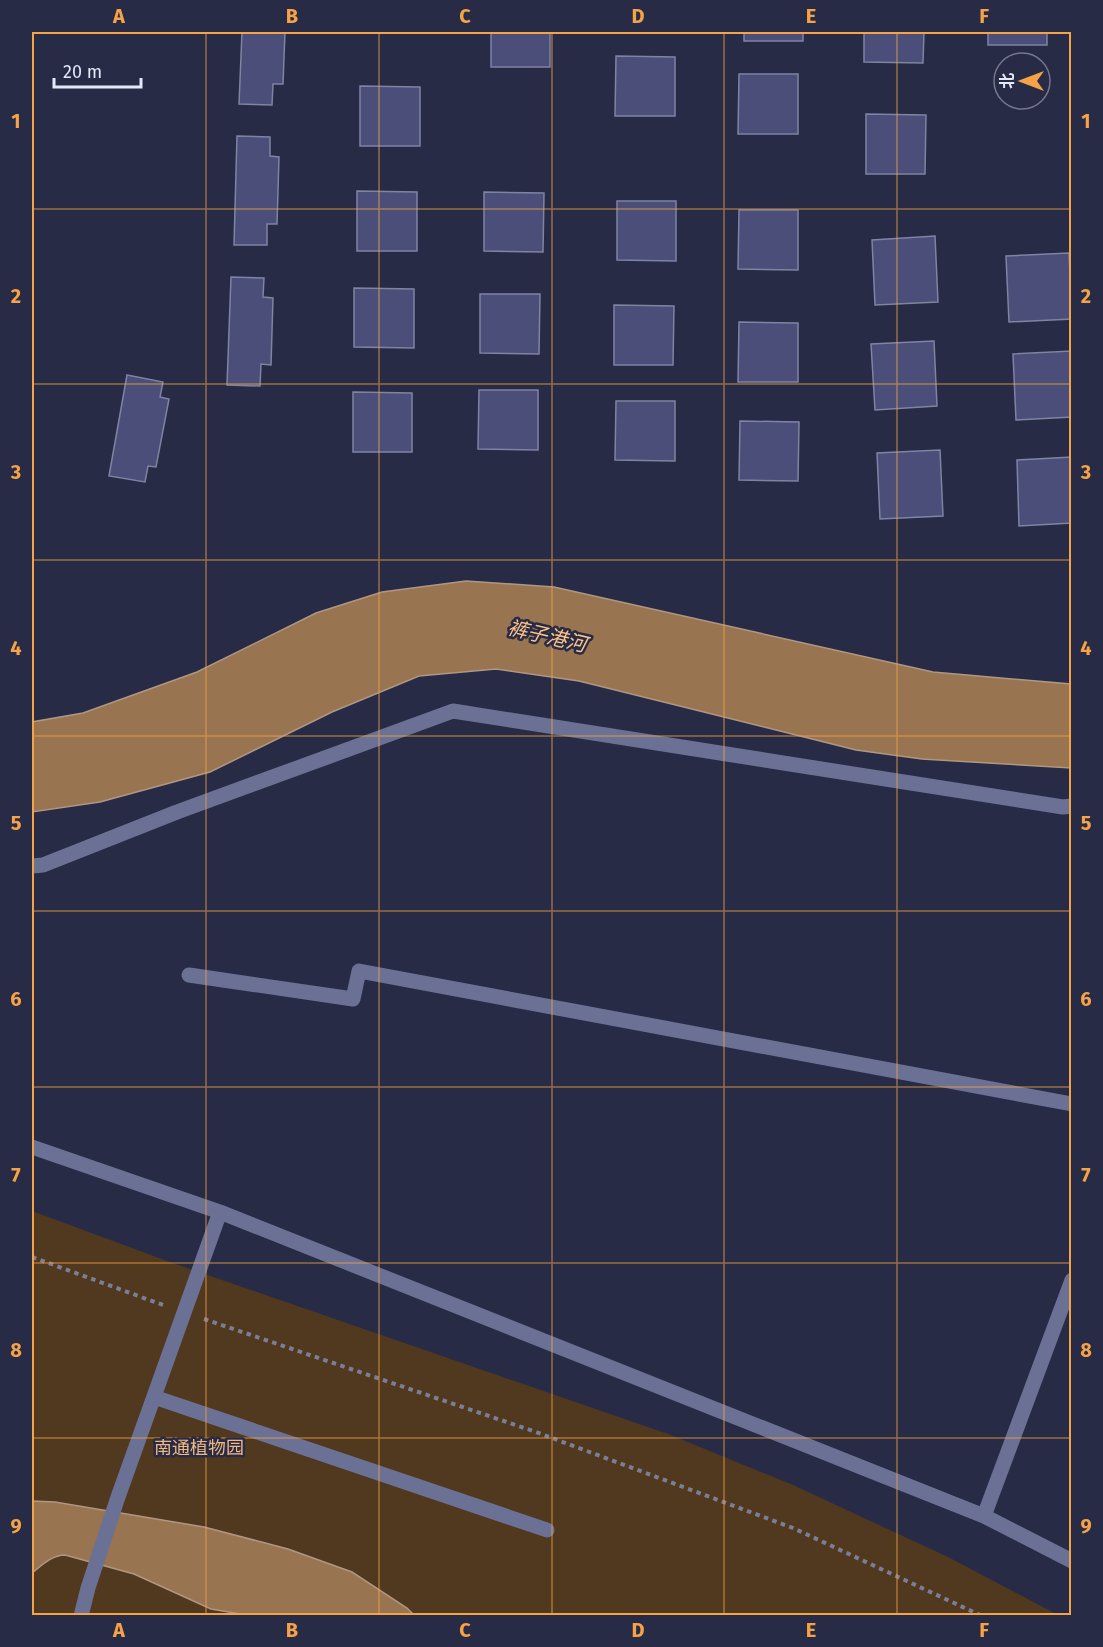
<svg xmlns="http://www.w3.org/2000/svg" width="1103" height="1647" viewBox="0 0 1103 1647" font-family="'Fira Sans','Noto Sans SC',sans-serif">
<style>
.green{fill:#513920}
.water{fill:#997450;stroke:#b09783;stroke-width:1.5}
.building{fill:#4a4e78;stroke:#7f84a3;stroke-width:1.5}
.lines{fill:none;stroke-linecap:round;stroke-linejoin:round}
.path{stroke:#7b7e94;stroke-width:4;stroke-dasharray:4.5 4.5;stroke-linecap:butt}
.minor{stroke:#6b7095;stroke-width:15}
.grid{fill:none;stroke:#f6a246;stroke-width:1.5;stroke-opacity:0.55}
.labels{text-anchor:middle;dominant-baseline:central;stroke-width:5;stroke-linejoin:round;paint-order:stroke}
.park-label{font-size:18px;fill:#f2b87f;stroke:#282b45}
.water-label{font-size:20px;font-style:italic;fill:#fdc389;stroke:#282b45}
.neatline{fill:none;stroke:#f6a246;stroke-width:2}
.grid-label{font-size:20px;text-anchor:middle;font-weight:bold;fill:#f6a246}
</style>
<rect width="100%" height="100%" fill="#282b45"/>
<!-- green -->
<path class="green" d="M32,1211L167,1261L668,1434L793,1485L948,1557L1058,1615H32Z"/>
<!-- water -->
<path class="water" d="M466,581L554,587L933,672L1071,684V768L922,759L856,750L579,681L496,669L419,676L332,712L210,772L100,802L32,812V722L83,713L197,672L316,613L382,592Z
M32,1501L55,1502L204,1527L288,1549L352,1572L407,1608L414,1615H246L211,1609L134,1574L65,1555C52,1555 42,1565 32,1573Z"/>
<!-- building -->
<path class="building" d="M242,32H285L283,84H273L272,105L239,104Z
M491,32H550V67H491Z
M744,32H803V41H744Z
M864,32H924L923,63L864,62Z
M988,32H1047V45H988Z
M616,56L675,57V116H615Z
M739,74H798V134H738Z
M360,86L420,87V146H360Z
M866,114L926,115L925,174H866Z
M237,136L270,137V156L279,157L277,224H267V245H234Z
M357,191L417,192V251H357Z
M484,192L544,193L543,252L484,251Z
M617,201H676V261L617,260Z
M739,210H798V270L738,269Z
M935,236L938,302L875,305L872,240Z
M1069,253L1072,319L1009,322L1006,256Z
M231,277L264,278L263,297L273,298L271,365L261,364L260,386L227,385Z
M354,288L414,289V348L354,347Z
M480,294H540L539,354L480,353Z
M614,305L674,306L673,365H614Z
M739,322L798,323V382H738Z
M934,341L937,406L875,410L871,344Z
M1072,351V417L1016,420L1013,354Z
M127,375L163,382L160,397L169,399L156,467L148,466L145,482L109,476Z
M479,390H538V450L478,449Z
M353,392L412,393V452H353Z
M616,401H675V461L615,460Z
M740,421L799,422L798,481L739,480Z
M940,450L943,516L880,519L877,453Z
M1072,457V523L1019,526L1017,460Z"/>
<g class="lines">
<!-- path -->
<path class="path" d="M32,1257L163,1305
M204,1319L536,1432L793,1528L982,1616"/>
<!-- minor -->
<path class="minor" d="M32,866L43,865L177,812L453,711L1063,807L1072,806
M189,975L353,999L359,971L1072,1104
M32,1147L220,1212L984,1516L1072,1561
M154,1397L547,1530
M984,1516L1072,1280
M81,1616L88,1588L118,1497L220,1212"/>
</g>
<!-- grid -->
<path class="grid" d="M206,32V1616M379,32V1616M552,32V1616M724,32V1616M897,32V1616M32,209H1072M32,384H1072M32,560H1072M32,736H1072M32,911H1072M32,1087H1072M32,1263H1072M32,1438H1072"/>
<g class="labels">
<!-- park labels -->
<g class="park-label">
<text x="199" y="1448">南通植物园</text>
</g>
<!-- water labels -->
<g class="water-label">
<text transform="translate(547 636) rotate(13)">裤子港河</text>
</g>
</g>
<!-- border -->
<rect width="1103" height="1647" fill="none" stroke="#282b45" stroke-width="66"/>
<!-- north arrow -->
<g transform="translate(1022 81) rotate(270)"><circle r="28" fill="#282b45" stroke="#74778d" stroke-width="1.5"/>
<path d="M0-4.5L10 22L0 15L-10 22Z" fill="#f6a246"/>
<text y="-9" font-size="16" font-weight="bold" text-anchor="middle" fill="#e5e8f9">北</text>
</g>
<!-- scale -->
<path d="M54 78v9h87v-9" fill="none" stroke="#e5e8f9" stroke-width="3"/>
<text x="63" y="78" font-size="18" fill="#e5e8f9" stroke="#282b45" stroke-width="4.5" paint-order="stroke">20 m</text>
<rect x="33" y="33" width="1037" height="1581" class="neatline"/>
<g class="grid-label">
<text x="119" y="23">A</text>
<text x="292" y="23">B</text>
<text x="465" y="23">C</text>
<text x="638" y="23">D</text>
<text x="811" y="23">E</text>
<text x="984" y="23">F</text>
<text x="16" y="128">1</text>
<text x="1086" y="128">1</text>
<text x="16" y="303">2</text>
<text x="1086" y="303">2</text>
<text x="16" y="479">3</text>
<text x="1086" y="479">3</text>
<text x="16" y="655">4</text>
<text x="1086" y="655">4</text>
<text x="16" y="830">5</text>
<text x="1086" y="830">5</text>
<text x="16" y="1006">6</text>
<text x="1086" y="1006">6</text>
<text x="16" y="1182">7</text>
<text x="1086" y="1182">7</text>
<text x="16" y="1357">8</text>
<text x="1086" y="1357">8</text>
<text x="16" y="1533">9</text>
<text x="1086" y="1533">9</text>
<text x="119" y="1637">A</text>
<text x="292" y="1637">B</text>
<text x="465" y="1637">C</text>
<text x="638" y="1637">D</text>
<text x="811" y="1637">E</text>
<text x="984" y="1637">F</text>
</g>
</svg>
